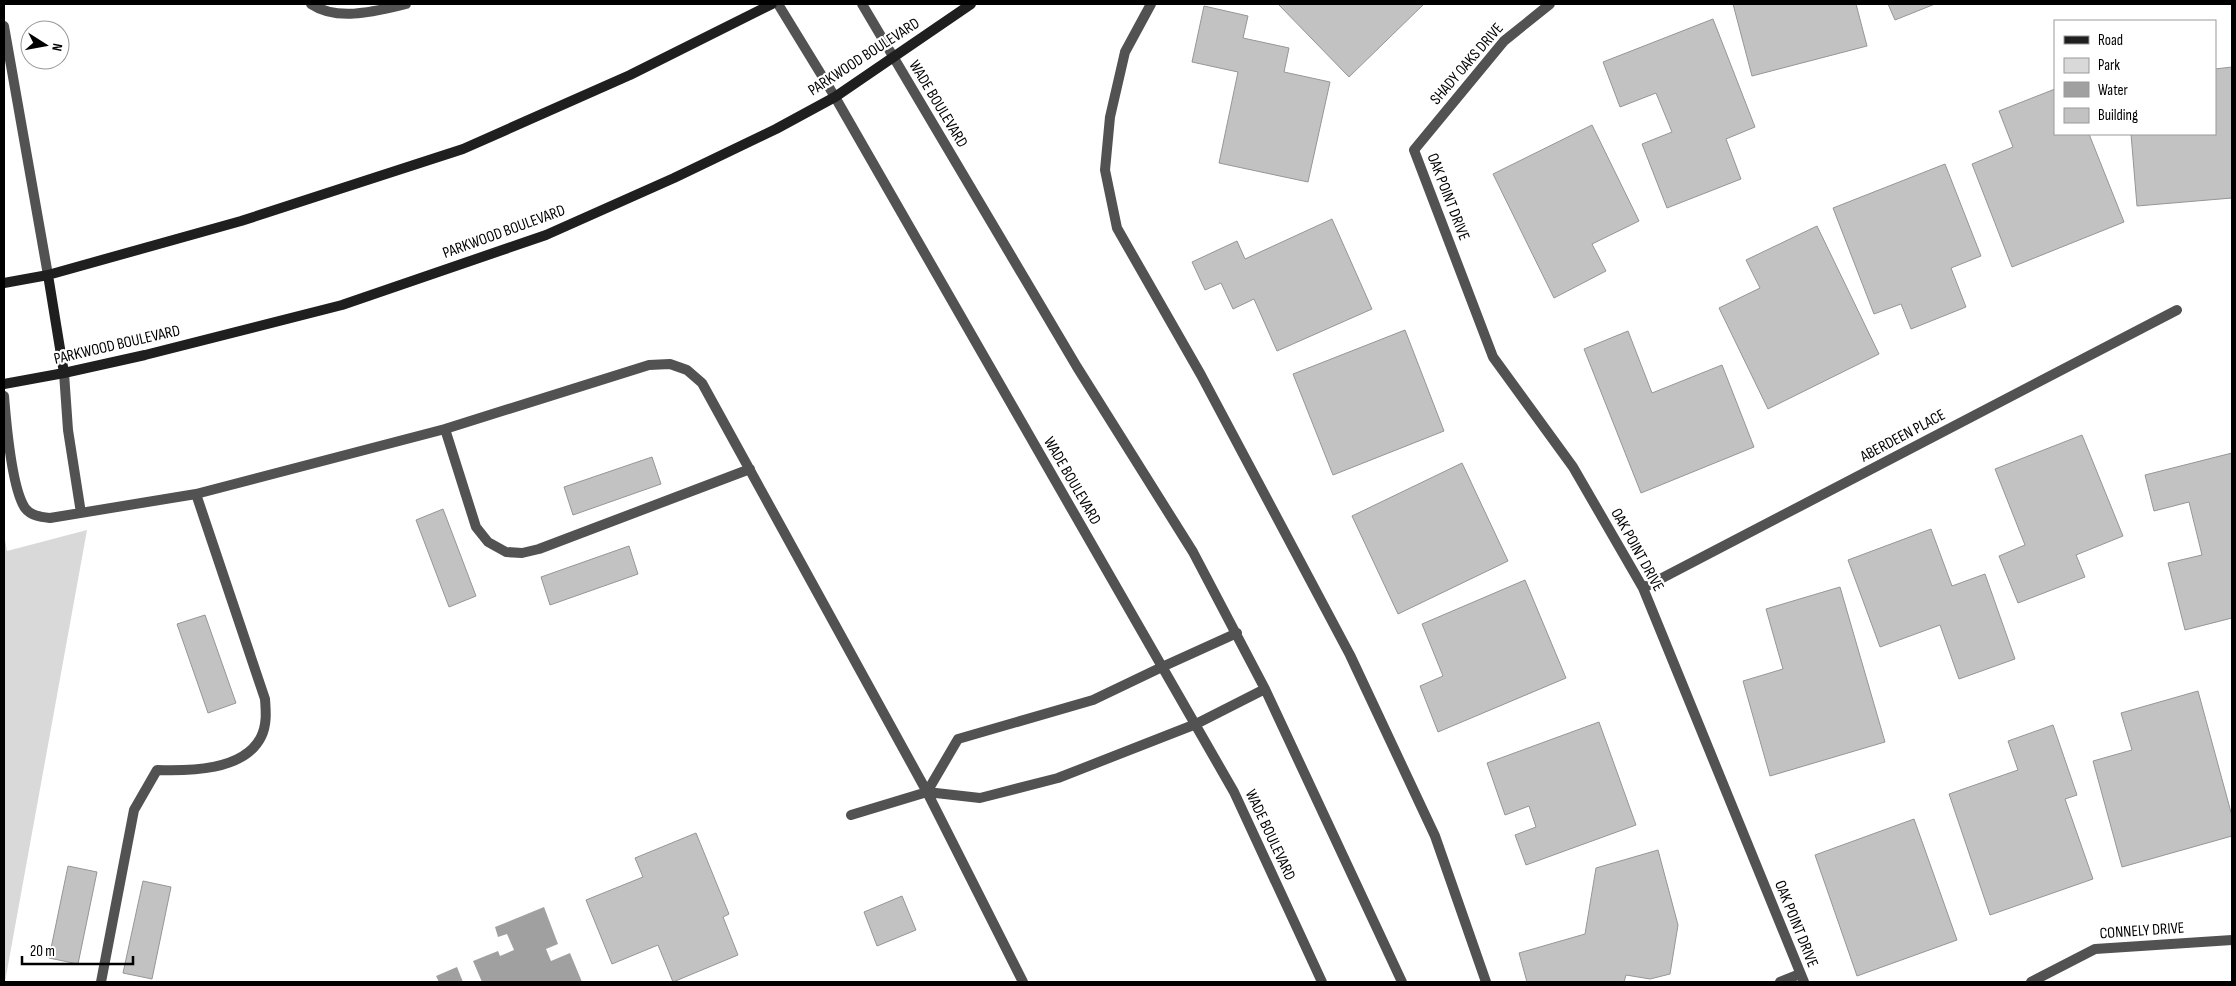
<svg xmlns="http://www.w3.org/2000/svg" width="2236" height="986" viewBox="0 0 2236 986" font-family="'Sofia Sans Condensed',sans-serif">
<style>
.green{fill:#d9d9d9}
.water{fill:#a0a0a0}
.building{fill:#c2c2c2;stroke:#969696}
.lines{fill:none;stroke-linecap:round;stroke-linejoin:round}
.service{stroke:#525252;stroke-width:10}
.minor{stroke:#525252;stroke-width:10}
.tertiary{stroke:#525252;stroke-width:10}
.secondary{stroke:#1f1f1f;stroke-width:10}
.labels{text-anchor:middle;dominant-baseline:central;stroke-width:4.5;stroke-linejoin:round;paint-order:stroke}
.street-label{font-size:16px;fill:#000;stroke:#fff}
</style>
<rect width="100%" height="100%" fill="#fff"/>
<!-- green -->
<path class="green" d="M87,530L5,982H4V534L7,551Z"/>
<!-- water -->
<path class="water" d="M544,907L558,944L546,949L551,961L570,953L582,982H482L473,961L498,951L500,956L514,950L507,934L498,937L495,927Z
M457,967L463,982H439L436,976Z"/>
<!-- building -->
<path class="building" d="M1278,4H1424L1349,77Z
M1733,4H1856L1867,46L1752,76Z
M1888,4H1935L1895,20Z
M1204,6L1248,16L1243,38L1289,48L1284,72L1330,82L1308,182L1219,163L1238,72L1192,62Z
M1713,19L1755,127L1726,139L1741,179L1667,208L1642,144L1672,132L1656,93L1620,107L1603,62Z
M2232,67V198L2137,206L2131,134H2215V69Z
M2055,89V134H2089L2124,222L2012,267L1972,164L2013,147L1999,111Z
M1592,125L1639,221L1592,244L1606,271L1554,298L1493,174Z
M1945,164L1981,256L1951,268L1966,307L1911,329L1901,304L1874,314L1833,208Z
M1332,219L1372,309L1277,351L1254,299L1233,309L1221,283L1205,290L1192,262L1237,241L1245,259Z
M1817,226L1879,354L1768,409L1719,308L1760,288L1746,260Z
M1405,330L1444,431L1333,475L1293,374Z
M1628,331L1652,393L1722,365L1754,447L1641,493L1584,349Z
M2082,435L2123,536L2076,555L2085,577L2018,603L1999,556L2025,545L1995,469Z
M2232,453V618L2185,630L2168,563L2202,555L2189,502L2154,511L2145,475Z
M652,457L661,484L573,515L564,487Z
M1462,463L1508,561L1398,614L1352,516Z
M443,509L476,596L449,607L416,520Z
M1931,529L1952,586L1985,574L2015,659L1959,679L1940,625L1880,647L1848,560Z
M629,546L638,574L550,605L541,577Z
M1525,580L1566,678L1438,732L1420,686L1443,676L1422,624Z
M1840,587L1885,742L1770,776L1743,681L1783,669L1766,609Z
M205,615L236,703L208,713L177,624Z
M2198,691L2232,816V836L2122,867L2093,761L2132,750L2121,713Z
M1599,722L1636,825L1526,865L1515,835L1536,827L1529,806L1505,815L1487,763Z
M2053,725L2077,795L2065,799L2093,879L1990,915L1949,794L2018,770L2008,741Z
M1914,819L1957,940L1857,976L1815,855Z
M696,833L729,914L723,917L738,955L673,982L658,945L612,964L586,900L643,877L635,858Z
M1658,850L1678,925L1670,974L1650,979L1626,975L1624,982H1527L1519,953L1585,934L1596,868Z
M68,866L97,872L78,964L49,958Z
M143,881L171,887L152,979L123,973Z
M902,896L916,930L877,946L864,912Z"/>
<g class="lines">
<!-- service -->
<path class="service" d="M311,4C338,22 376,11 406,4
M1151,4L1125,52L1110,117L1105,170L1117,228L1201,375L1350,655L1435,836L1486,982
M4,26L48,275
M64,373L68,430L81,513
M4,396C6,421 12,489 25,508C31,516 41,517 50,518L196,494L445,429L649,365L670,364L687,370L702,383L927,792L1023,982
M445,429L476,527L488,542L506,552L522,553L539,549L750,469
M927,792L958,739L1093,700L1162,667
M851,815L927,792L980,798L1058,778L1196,724
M101,982L134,810L157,770C189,771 244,771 261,737C267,725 266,712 265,699L196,494
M1780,982L1800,974"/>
<!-- minor -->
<path class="minor" d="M1550,4L1504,41L1414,150L1493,357L1573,467L1643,588L1804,982
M1643,588L2177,310
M2031,982L2095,949L2232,940"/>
<!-- tertiary -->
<path class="tertiary" d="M778,4L835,97L1234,792L1322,982
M862,4L1077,367L1193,552L1265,689L1402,982
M1162,667L1237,633
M1196,724L1265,689"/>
<!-- secondary -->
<path class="secondary" d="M48,275L64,373
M4,283L48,275L241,221L463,149L630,75L772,4
M4,384L64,373L145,355L342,305L546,235L674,178L776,129L835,97L971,4"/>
</g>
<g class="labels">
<!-- street labels -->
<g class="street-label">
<text transform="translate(864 57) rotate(-33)">PARKWOOD BOULEVARD</text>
<text transform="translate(1467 64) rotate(-49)">SHADY OAKS DRIVE</text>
<text transform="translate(938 104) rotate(59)">WADE BOULEVARD</text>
<text transform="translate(1448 197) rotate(69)">OAK POINT DRIVE</text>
<text transform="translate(504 232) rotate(-20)">PARKWOOD BOULEVARD</text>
<text transform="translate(117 345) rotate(-13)">PARKWOOD BOULEVARD</text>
<text transform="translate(1903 436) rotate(-28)">ABERDEEN PLACE</text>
<text transform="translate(1072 481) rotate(60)">WADE BOULEVARD</text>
<text transform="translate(1637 550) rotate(61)">OAK POINT DRIVE</text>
<text transform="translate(1270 835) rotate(65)">WADE BOULEVARD</text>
<text transform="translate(1796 924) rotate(68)">OAK POINT DRIVE</text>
<text transform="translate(2142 931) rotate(-4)">CONNELY DRIVE</text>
</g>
</g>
<!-- border -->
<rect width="2236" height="986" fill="none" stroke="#000000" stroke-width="10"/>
<!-- legend -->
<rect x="2054" y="20" width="162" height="115" fill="#ffffff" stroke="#999999"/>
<rect x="2064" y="36" width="25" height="8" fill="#1f1f1f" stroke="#999999"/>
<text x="2098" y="45" font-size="15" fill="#000000">Road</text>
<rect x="2064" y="58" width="25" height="15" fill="#d9d9d9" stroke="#999999"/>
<text x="2098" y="70" font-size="15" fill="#000000">Park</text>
<rect x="2064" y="82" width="25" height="15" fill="#a0a0a0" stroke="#999999"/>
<text x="2098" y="95" font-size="15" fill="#000000">Water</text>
<rect x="2064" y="108" width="25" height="15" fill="#c2c2c2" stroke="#999999"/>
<text x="2098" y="120" font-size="15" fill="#000000">Building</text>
<!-- north arrow -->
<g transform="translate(45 45) rotate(101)"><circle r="24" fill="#ffffff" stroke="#999999"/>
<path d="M0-4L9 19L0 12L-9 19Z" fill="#000000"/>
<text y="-8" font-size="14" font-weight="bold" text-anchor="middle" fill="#000000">N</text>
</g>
<!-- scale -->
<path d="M22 956v8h111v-8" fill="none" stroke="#000000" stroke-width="2.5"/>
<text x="30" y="956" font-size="15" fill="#000000" stroke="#ffffff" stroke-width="4" paint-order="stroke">20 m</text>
</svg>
